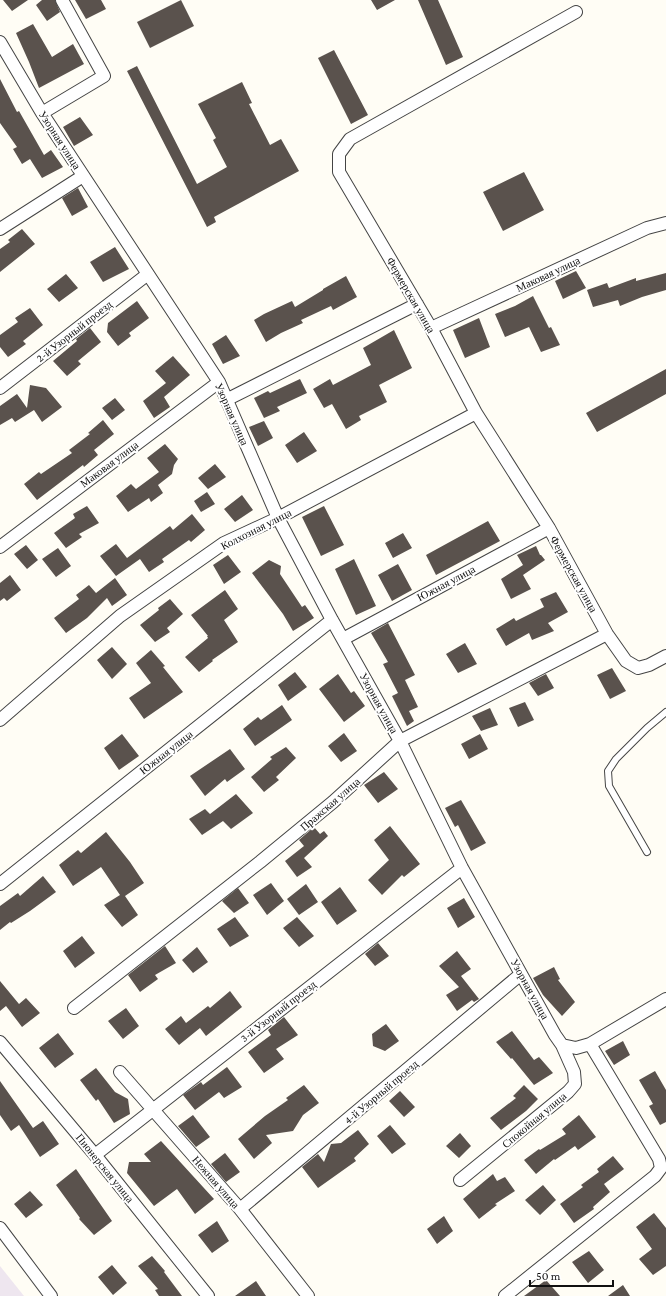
<svg xmlns="http://www.w3.org/2000/svg" width="666" height="1296" viewBox="0 0 666 1296" font-family="'Crimson Pro',serif">
<style>
.industrial{fill:#eee6ef}
.building{fill:#5a524d}
.lines{fill:none;stroke-linecap:round;stroke-linejoin:round}
.lane-casing{stroke:#444;stroke-width:8}
.street-casing{stroke:#444;stroke-width:14}
.lane{stroke:#fff;stroke-width:6}
.street{stroke:#fff;stroke-width:12}
.labels{text-anchor:middle;dominant-baseline:central;stroke-width:4;stroke-linejoin:round;paint-order:stroke}
.street-label{font-size:11px;fill:#111;stroke:#fff}
</style>
<rect width="100%" height="100%" fill="#fffdf5"/>
<!-- industrial -->
<path class="industrial" d="M0,1266L24,1296H0Z"/>
<!-- building -->
<path class="building" d="M3,0H28L12,11Z
M42,0H55L60,12L47,21L36,5Z
M75,0H101L106,9L86,19Z
M181,0L194,26L150,48L137,22Z
M371,0H395L377,10Z
M418,0H438L463,57L446,65Z
M33,24L52,57L73,44L84,64L39,88L29,62L16,33Z
M334,50L368,115L351,124L318,58Z
M137,66L197,184L227,167L213,140L216,138L198,104L242,82L252,103L249,104L270,145L281,139L299,171L214,217L216,222L207,227L127,71Z
M0,79L17,112L19,111L44,155L51,150L63,167L42,178L30,159L22,164L13,149L17,147L0,123Z
M80,117L93,135L74,146L63,127Z
M524,172L544,210L503,231L483,192Z
M78,188L88,207L72,216L62,198Z
M22,229L35,244L0,272V249L10,242L8,240Z
M115,247L129,269L103,282L90,262Z
M576,271L586,288L563,299L555,281Z
M666,273V290L642,297L620,306L618,300L593,307L587,290L607,283L609,288L636,278V281Z
M66,274L78,288L59,302L47,289Z
M346,276L357,297L333,310L331,306L301,320L303,323L281,333L266,342L254,320L264,314L292,301L295,307L323,290V289Z
M533,296L549,328L551,327L560,345L541,352L529,327L505,337L495,314L515,306Z
M137,301L149,318L129,333L131,336L118,346L107,332L108,323Z
M30,308L43,325L23,341L26,344L8,357L0,347V335L18,322L15,318Z
M479,318L490,347L465,358L453,330Z
M90,328L101,342L78,361L81,364L67,376L53,361L77,341L76,339Z
M394,330L412,368L379,385L387,402L359,416L361,420L346,429L332,404L324,408L313,389L330,379L333,385L371,365L363,348Z
M226,335L240,356L223,364L212,344Z
M173,356L190,375L164,397L170,407L154,418L143,401L166,383L155,371Z
M666,369V394L597,432L586,413Z
M300,379L307,393L277,407L280,411L264,418L254,398L268,391L270,393Z
M30,385L46,388L62,407L42,422L34,410L15,422L12,418L0,425V406L17,394L27,408Z
M115,398L125,410L112,420L102,408Z
M103,420L114,434L94,450L98,455L84,467L83,465L37,500L24,484L39,472L41,474L72,453L69,450L90,434L88,433Z
M264,421L273,438L258,446L249,427Z
M304,432L317,451L297,463L285,445Z
M165,444L178,459L174,465L172,474L158,485L163,493L151,502L149,498L128,512L116,496L131,484L136,489L159,472L147,458Z
M215,464L226,477L208,489L198,478Z
M207,492L215,504L201,512L194,501Z
M242,495L253,510L235,522L224,509Z
M87,506L99,523L79,534L82,537L66,548L54,533L75,518L73,514Z
M324,506L344,545L321,556L302,517Z
M192,514L205,530L191,542L189,540L162,559L164,562L149,572L140,559L116,576L100,556L116,544L127,558L170,526L173,530Z
M488,521L500,541L436,575L426,555Z
M403,533L412,548L393,558L385,543Z
M26,545L38,560L27,569L14,554Z
M536,546L540,555H541L545,560L523,575L531,589L511,599L501,579L523,565L517,555Z
M58,548L71,566L56,577L42,559Z
M228,555L241,572L224,584L213,565Z
M354,559L376,606L356,615L335,569Z
M269,560L281,566L280,574L302,607L305,605L314,618L293,631L283,614L252,573Z
M398,564L412,590L392,601L378,575Z
M10,575L21,590L7,601L4,598L0,601V583Z
M115,578L127,595L112,606L107,598L87,618L66,633L54,618L79,599L76,595L89,585L96,593Z
M225,590L238,609L224,620L238,642L212,660L213,661L199,672L185,657L208,638L207,636H208L191,615Z
M556,592L568,612L548,623L554,631L532,640L529,633L506,646L496,629L514,618L516,621L544,607L540,599Z
M170,599L183,614L167,628L170,632L155,642L140,625L159,610L158,608Z
M388,623L415,675L405,680L418,707L409,711L414,721L407,726L392,696L398,693L383,664L388,662L371,633Z
M465,643L477,664L458,673L446,654Z
M112,647L127,664L112,679L97,660Z
M151,650L165,666L163,667L183,692L144,719L129,698L151,683L136,663Z
M612,668L626,691L610,699L597,675Z
M295,672L307,687L288,701L278,685Z
M338,674L351,693L354,691L365,706L344,722L319,689Z
M546,674L554,688L538,696L529,683Z
M525,702L534,720L518,727L509,708Z
M282,705L292,720L255,746L243,729L258,717L261,720Z
M490,708L498,725L481,731L472,716Z
M344,733L357,751L341,762L328,746Z
M122,734L139,756L119,770L104,748Z
M480,734L488,749L469,759L461,744Z
M286,747L296,758L276,777L279,780L264,792L251,777L272,759L270,757Z
M230,749L245,769L227,782L225,779L205,796L190,776Z
M384,772L398,789L378,803L364,785Z
M236,794L253,813L231,829L223,821L202,835L189,819L205,809L210,814Z
M461,800L486,843L471,851L458,825L455,827L445,808Z
M390,826L420,864L404,877L402,875L382,895L368,880L389,860L374,840Z
M314,827L320,834L324,831L328,836L304,858L312,867L297,877L285,861L304,846L299,840Z
M106,832L130,862L144,883L125,896L138,915L122,927L104,905L120,895L101,867L73,886L59,865L78,850L81,853Z
M43,876L56,892L30,911L11,923L10,922L0,930V906L18,893L20,896Z
M271,883L284,901L267,915L253,895Z
M306,884L318,902L299,915L287,899Z
M340,887L357,911L337,925L321,902Z
M238,888L249,903L234,913L222,901Z
M464,898L475,917L458,928L447,908Z
M235,917L249,936L230,947L217,929Z
M297,917L314,936L299,947L283,928Z
M82,936L95,953L75,968L63,951Z
M378,943L389,956L375,966L365,954Z
M165,946L176,963L155,975L158,979L140,992L128,975Z
M197,947L208,962L193,973L182,960Z
M457,951L471,969L461,976L479,999L474,1002L472,1000L457,1011L446,995L459,987L439,966Z
M554,967L560,979L558,980L575,1002L562,1016L543,995L533,978Z
M0,981L19,1004L26,998L40,1013L22,1027L6,1006L0,1011Z
M230,991L242,1007L206,1036L200,1028L179,1045L165,1029L181,1016L186,1023L208,1006L210,1008Z
M126,1008L139,1026L123,1039L108,1021Z
M284,1017L298,1035L276,1049L284,1059L264,1073L248,1052L271,1035L268,1030Z
M386,1024L399,1041L385,1051L373,1046L372,1034Z
M512,1031L534,1060L539,1057L553,1073L534,1085L512,1058L511,1059L496,1042Z
M58,1033L74,1054L55,1068L39,1048Z
M623,1041L630,1055L614,1065L605,1051Z
M227,1067L242,1087L224,1098L219,1092L195,1110L183,1095L201,1082L203,1085Z
M96,1068L115,1092L128,1099L130,1114L114,1123L98,1099L96,1101L80,1080Z
M655,1071L666,1090V1122L660,1125L649,1106L653,1104L639,1080Z
M0,1081L33,1128L43,1121L59,1144L40,1157L19,1125L11,1131L0,1115Z
M304,1085L319,1103L303,1115L293,1131L266,1135L272,1143L254,1159L238,1139L265,1116L288,1100L286,1098Z
M524,1085L538,1099L526,1111L501,1130L490,1118L516,1098L513,1096Z
M400,1091L415,1107L404,1117L389,1101Z
M193,1115L210,1137L196,1147L178,1126Z
M579,1115L596,1137L578,1150L575,1146L555,1160L554,1159L536,1174L524,1160L539,1149L540,1150L566,1134L562,1129Z
M390,1125L406,1144L392,1154L377,1136Z
M358,1130L369,1144L354,1158L356,1161L318,1188L302,1167L318,1154L324,1162L331,1144L341,1143Z
M460,1133L471,1146L459,1158L446,1146Z
M161,1141L214,1199L195,1214L177,1189L154,1206L127,1173L129,1162H151L144,1154Z
M225,1153L240,1172L226,1182L211,1164Z
M613,1156L624,1169L604,1184L610,1192L593,1207L594,1209L574,1223L560,1204L583,1187L581,1185L599,1172L597,1169Z
M76,1169L112,1221L94,1235L79,1219L80,1218L56,1185Z
M493,1174L497,1181L505,1177L515,1191L495,1204L497,1205L479,1219L463,1199Z
M543,1185L556,1200L540,1215L525,1200Z
M30,1191L43,1205L26,1218L14,1204Z
M654,1213L666,1228V1266L653,1275L639,1259L652,1249L636,1227Z
M444,1216L453,1231L437,1244L427,1229Z
M217,1221L229,1241L212,1253L198,1235Z
M589,1251L604,1270L588,1283L572,1262Z
M152,1256L165,1271L164,1272L182,1296H159L155,1290L158,1289L138,1266Z
M112,1265L127,1283L113,1295L98,1277Z
M546,1280L560,1296H524Z
M256,1281L266,1296H235Z
M623,1285L630,1296H608Z"/>
<g class="lines">
<defs>
<path id="lane" d="M647,852L609,786L608,771L616,759L647,728L666,712"/>
<path id="street" d="M576,12L350,139L339,154V172L431,328L476,413L549,528L607,634L626,661L638,668L649,665L666,656
M0,42L42,113L219,382L278,518L332,620L400,741L462,868L555,1035L562,1045L576,1048L590,1044L659,1159L661,1168L655,1176L505,1296
M42,113L104,76L62,0
M0,229L83,176
M431,328L647,228L666,223
M0,388L148,274
M226,400L417,304
M0,547L219,382
M343,639L549,528
M0,720L120,616L224,543L278,518L476,413
M0,884L332,620
M74,1008L260,862L333,802L400,741L607,634
M0,1042L95,1155L208,1296
M590,1044L666,999
M120,1072L240,1209L308,1296
M95,1155L462,868
M460,1180L568,1092L575,1084L574,1072L562,1045
M240,1209L521,974
M0,1228L51,1296"/>
</defs>
<!-- lane casing -->
<use href="#lane" class="lane-casing"/>
<!-- street casing -->
<use href="#street" class="street-casing"/>
<!-- lane -->
<use href="#lane" class="lane"/>
<!-- street -->
<use href="#street" class="street"/>
</g>
<g class="labels">
<!-- street labels -->
<g class="street-label">
<text transform="translate(60 140) rotate(57)">Узорная улица</text>
<text transform="translate(548 274) rotate(-25)">Маковая улица</text>
<text transform="translate(411 295) rotate(60)">Фермерская улица</text>
<text transform="translate(74 331) rotate(-38)">2-й Узорный проезд</text>
<text transform="translate(232 414) rotate(66)">Узорная улица</text>
<text transform="translate(109 464) rotate(-37)">Маковая улица</text>
<text transform="translate(256 529) rotate(-27)">Колхозная улица</text>
<text transform="translate(574 574) rotate(61)">Фермерская улица</text>
<text transform="translate(446 583) rotate(-28)">Южная улица</text>
<text transform="translate(379 703) rotate(61)">Узорная улица</text>
<text transform="translate(166 752) rotate(-38)">Южная улица</text>
<text transform="translate(330 804) rotate(-41)">Пражская улица</text>
<text transform="translate(530 989) rotate(61)">Узорная улица</text>
<text transform="translate(278 1011) rotate(-38)">3-й Узорный проезд</text>
<text transform="translate(381 1092) rotate(-40)">4-й Узорный проезд</text>
<text transform="translate(534 1120) rotate(-40)">Спокойная улица</text>
<text transform="translate(105 1168) rotate(51)">Пионерская улица</text>
<text transform="translate(216 1182) rotate(49)">Нежная улица</text>
</g>
</g>
<!-- scale -->
<path d="M530 1280v6h83v-6" fill="none" stroke="#111111" stroke-width="2"/>
<text x="536" y="1280" font-size="12" fill="#111111" stroke="#ffffff" stroke-width="3" paint-order="stroke">50 m</text>
</svg>
